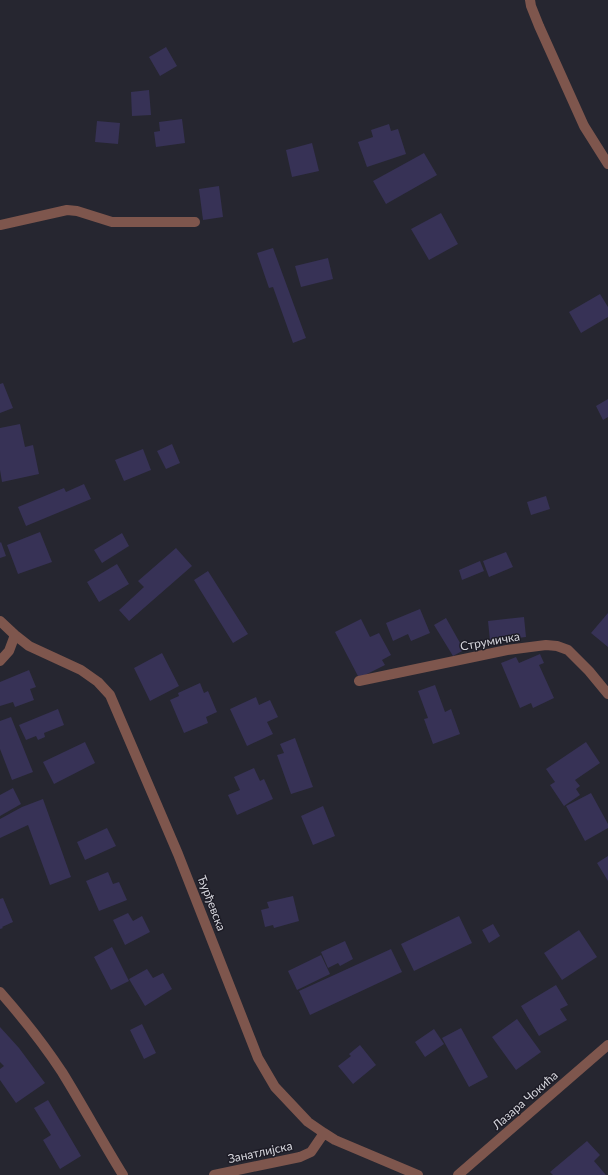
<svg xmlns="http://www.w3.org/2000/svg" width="608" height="1175" viewBox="0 0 608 1175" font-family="Lato,sans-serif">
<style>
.building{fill:#373256}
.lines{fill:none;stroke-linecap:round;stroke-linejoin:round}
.minor{stroke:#7e564d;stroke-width:10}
.labels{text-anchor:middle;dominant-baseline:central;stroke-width:3;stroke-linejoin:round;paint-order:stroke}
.street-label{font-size:12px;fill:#d5d5dc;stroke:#1d1c26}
</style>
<rect width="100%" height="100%" fill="#262630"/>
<!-- building -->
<path class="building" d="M166,47L177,66L160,76L149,57Z
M149,90L151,115L132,116L131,92Z
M182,119L185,143L156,147L154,132L160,131L159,122Z
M97,121L120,123L118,144L95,142Z
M389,124L391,131L398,129L406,154L367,167L358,142L373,137L371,130Z
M312,143L319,171L292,177L286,150Z
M424,153L437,175L386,204L373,181Z
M219,186L223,217L203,220L199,189Z
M441,213L458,244L429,260L411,229Z
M273,248L306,338L293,343L273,287L269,288L257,253Z
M328,258L333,279L301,287L295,266Z
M600,294L608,307V317L581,333L569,312Z
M3,383L13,408L0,413V384Z
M608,399V417L603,420L596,406Z
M20,424L25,447L33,445L39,474L2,482L0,470V428Z
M172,444L180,463L166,469L157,451Z
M143,449L151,470L124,481L115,460Z
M84,484L91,499L26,526L18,507L64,488L66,492Z
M546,496L550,509L531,515L527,502Z
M40,532L52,562L18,574L7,545Z
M122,533L129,546L102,563L94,550Z
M1,542L6,556L0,558V543Z
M176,548L192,566L129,621L119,610L144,587L138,581Z
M506,552L513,567L489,577L483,561Z
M480,561L484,571L462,580L459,570Z
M117,564L129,584L99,602L87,582Z
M208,571L248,634L233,643L194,580Z
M420,609L430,633L411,641L408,634L393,641L386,623Z
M608,613V647L591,633Z
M524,617L526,637L490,641L488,621Z
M446,618L464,650L453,656L434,625Z
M361,619L370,637L379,633L391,655L382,660L385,665L359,678L335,632Z
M162,653L179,686L150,701L134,668Z
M540,654L544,663L539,665L554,698L533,708L531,703L520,708L501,663L516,657L519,663Z
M29,670L36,687L30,689L34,700L15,707L13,702L0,706V682Z
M200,683L204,693L208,691L217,712L206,717L208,723L184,733L170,700L179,696L178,693Z
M435,685L445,712L451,709L460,734L433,744L424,719L428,718L418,691Z
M256,697L259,705L270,700L278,717L267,722L273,734L247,746L230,709Z
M58,709L64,725L44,733L45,737L38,740L36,736L26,740L19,725Z
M11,717L33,772L12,780L0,749V721Z
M295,738L313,787L291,794L277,755L284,753L280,744Z
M85,742L95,763L54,784L43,762Z
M586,742L600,763L575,780L580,786L576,789L580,795L564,806L550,785L555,782L546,769Z
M254,768L260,781L264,779L273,799L237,815L228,795L240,790L234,777Z
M13,788L21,804L0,816V795Z
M591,793L608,824V828L585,841L566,806Z
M43,799L71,877L50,885L28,825L0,838V819L22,807Z
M323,806L335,836L313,845L301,816Z
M107,828L116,846L85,860L77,842Z
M608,856V881L597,863Z
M108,872L113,884L119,882L127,900L99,911L86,881Z
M293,896L299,921L274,928L273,925L265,927L261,910L269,908L267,902Z
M3,898L13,922L2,927L3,928L0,929V899Z
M128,913L133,921L142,916L150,932L125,945L113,920Z
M459,916L472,943L414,971L401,944Z
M493,924L500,936L489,943L482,930Z
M579,930L597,957L562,980L544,953Z
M345,941L353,959L340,966L338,963L328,968L321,952Z
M112,947L129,981L111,990L94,957Z
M391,949L402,972L310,1015L299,991Z
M321,955L330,974L297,990L288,971Z
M147,969L153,978L163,973L172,989L145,1006L129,979Z
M556,985L568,1005L560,1009L567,1020L539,1036L521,1006Z
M517,1019L541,1052L516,1070L492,1037Z
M142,1024L156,1053L144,1059L130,1030Z
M0,1027L19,1048L45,1083L16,1103L0,1080V1069L4,1066L0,1062Z
M461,1028L488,1077L469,1087L442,1038Z
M434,1029L444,1044L425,1057L415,1042Z
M360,1045L376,1065L353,1084L338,1066L351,1056L349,1054Z
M48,1100L81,1156L60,1169L43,1140L51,1135L34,1108Z
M587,1141L600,1155L594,1161L606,1175H553L550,1172Z"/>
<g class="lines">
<!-- minor -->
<path class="minor" d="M530,0L531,6L539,26L584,126L608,164
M0,225L67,210L77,211L112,222H195
M0,621L15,635L29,646L81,670L98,682L110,695L178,854L258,1058L275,1087L308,1122L324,1133L335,1140L418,1175
M0,661L9,651L15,635
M359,681L507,650L546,645L557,646L568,650L589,671L608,694
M0,992C22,1017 43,1043 62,1072C83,1106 102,1141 123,1175
M214,1175L300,1157L311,1152L324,1133
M458,1175L608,1045"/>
</g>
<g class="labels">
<!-- street labels -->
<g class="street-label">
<text transform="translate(490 641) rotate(-10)">Струмичка</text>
<text transform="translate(212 903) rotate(69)">Ђурђевска</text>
<text transform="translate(525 1100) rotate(-41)">Лазара Чокића</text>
<text transform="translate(260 1152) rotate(-12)">Занатлијска</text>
</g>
</g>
</svg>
